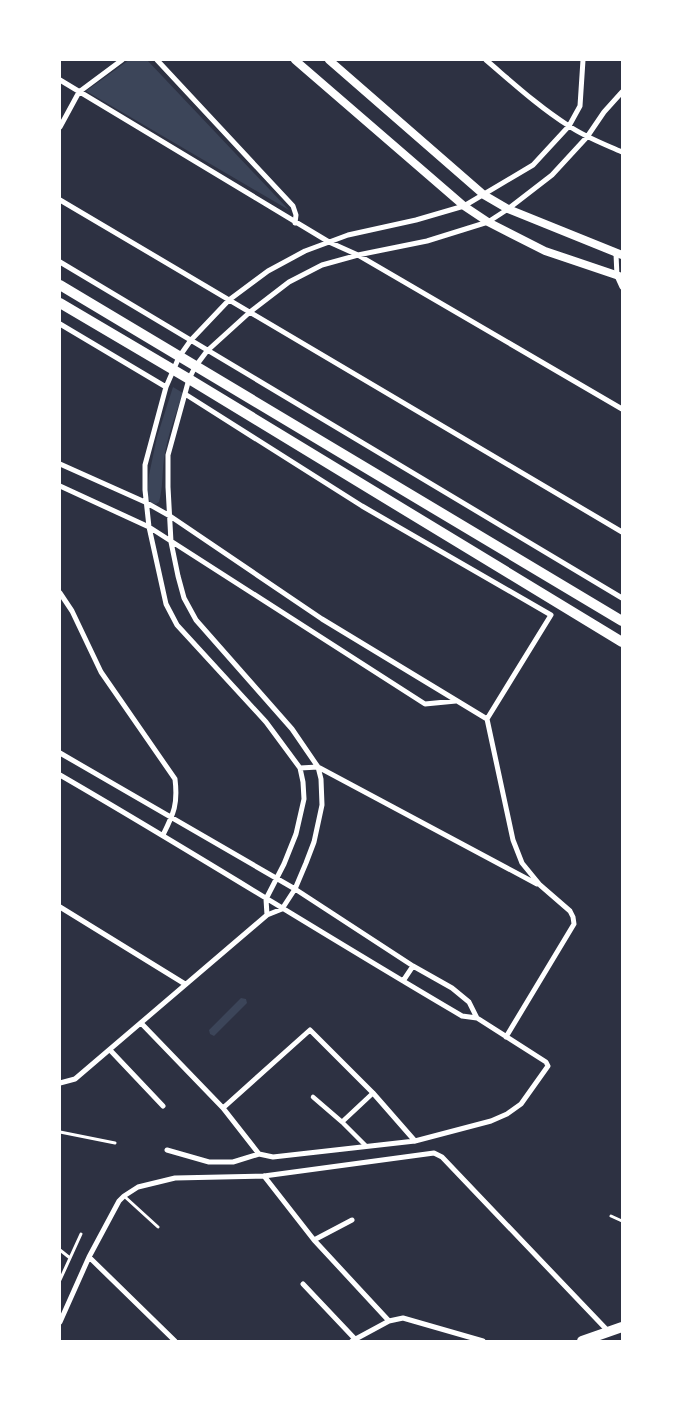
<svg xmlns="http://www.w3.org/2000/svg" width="682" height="1401" viewBox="0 0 682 1401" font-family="Karla,sans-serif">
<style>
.green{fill:#3c4559}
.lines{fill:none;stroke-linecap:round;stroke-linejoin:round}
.service{stroke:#fff;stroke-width:3}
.pedestrian{stroke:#fff;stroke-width:4.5}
.minor{stroke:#fff;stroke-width:5}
.tertiary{stroke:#fff;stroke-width:8}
.primary{stroke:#fff;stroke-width:10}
.trunk{stroke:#fff;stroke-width:10}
</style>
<rect width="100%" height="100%" fill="#2d3142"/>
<!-- green -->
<path class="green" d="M129,60H147L289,210L86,91Z
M173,387L183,393C176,414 167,436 164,459C162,473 163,488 159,502L156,504L151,503L147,496L149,475L157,437Z
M241,998L246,999L247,1003L214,1036L210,1034L209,1030Z"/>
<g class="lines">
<!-- service -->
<path class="service" d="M60,1132L115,1143
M124,1196L158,1227
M611,1216L622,1221
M60,1250L70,1258
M60,1280L81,1234"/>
<!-- pedestrian -->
<path class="pedestrian" d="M313,1097L342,1122L366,1146
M342,1122L373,1093"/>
<!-- minor -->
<path class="minor" d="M157,60L293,206L296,215L295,223
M486,60C513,83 539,107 569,126C585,137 604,144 622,152
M60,80L329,242L358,255L622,409
M60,127L79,92L122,60
M60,200L622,532
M616,254L617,276L622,287
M60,262L622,598
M60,324L166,387
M185,394L362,506L551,615L487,719L513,840L522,863L540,885L570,911L573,917L574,924L506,1037
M60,464L145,502L170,516L322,619L487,719
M60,486L149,527L425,704L456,701
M60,593L72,611L101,672L175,779C178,804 174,813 163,835
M60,753L295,889L413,966L452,988L469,1002L477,1018
M300,768L318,767L537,884
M60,775C195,853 327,937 462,1016L477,1018L546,1062L548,1066L521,1104L507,1114L491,1121L415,1141L273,1157L259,1154
M60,907L185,984
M267,915L266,899L284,864L296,834L304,799L303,782L300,768L266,722L177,625L166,604L149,527L145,490V465L166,387L179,357L191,340L229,300L268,271L305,251L348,235L416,220L464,206L533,165L569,126L580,106L583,60
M403,981L413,966
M141,1023L223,1108L259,1154
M110,1050L163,1106
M60,1083L75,1079L267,915L282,909L295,889L306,863L314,842L319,819L322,805L321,779L318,767L292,729L196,620L184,598L178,576L171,542L168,487V455L189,379L195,367L207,351L250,312L289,282L322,265L358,255L427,241L488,222L508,209L552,175L587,137L604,112L622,92
M223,1108L310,1030L373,1093L415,1141
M167,1150L209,1162H233L259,1154
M264,1176L314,1240L389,1321
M314,1240L352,1220
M89,1257L175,1341
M303,1284L355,1339
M60,1322L89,1257L119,1201L124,1196L138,1187L175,1178L264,1176L434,1153L442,1157L608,1331
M352,1341L389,1321L403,1318L483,1341"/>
<!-- tertiary -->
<path class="tertiary" d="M295,60L464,206L488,222L545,251L622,277
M329,60L484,195L508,209L622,255"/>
<!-- primary -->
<path class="primary" d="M582,1341L622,1327"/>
<!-- trunk -->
<path class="trunk" d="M60,285L622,621
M60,303L189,379L622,642"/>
</g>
<!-- border -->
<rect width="682" height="1401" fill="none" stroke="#ffffff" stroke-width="122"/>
</svg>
